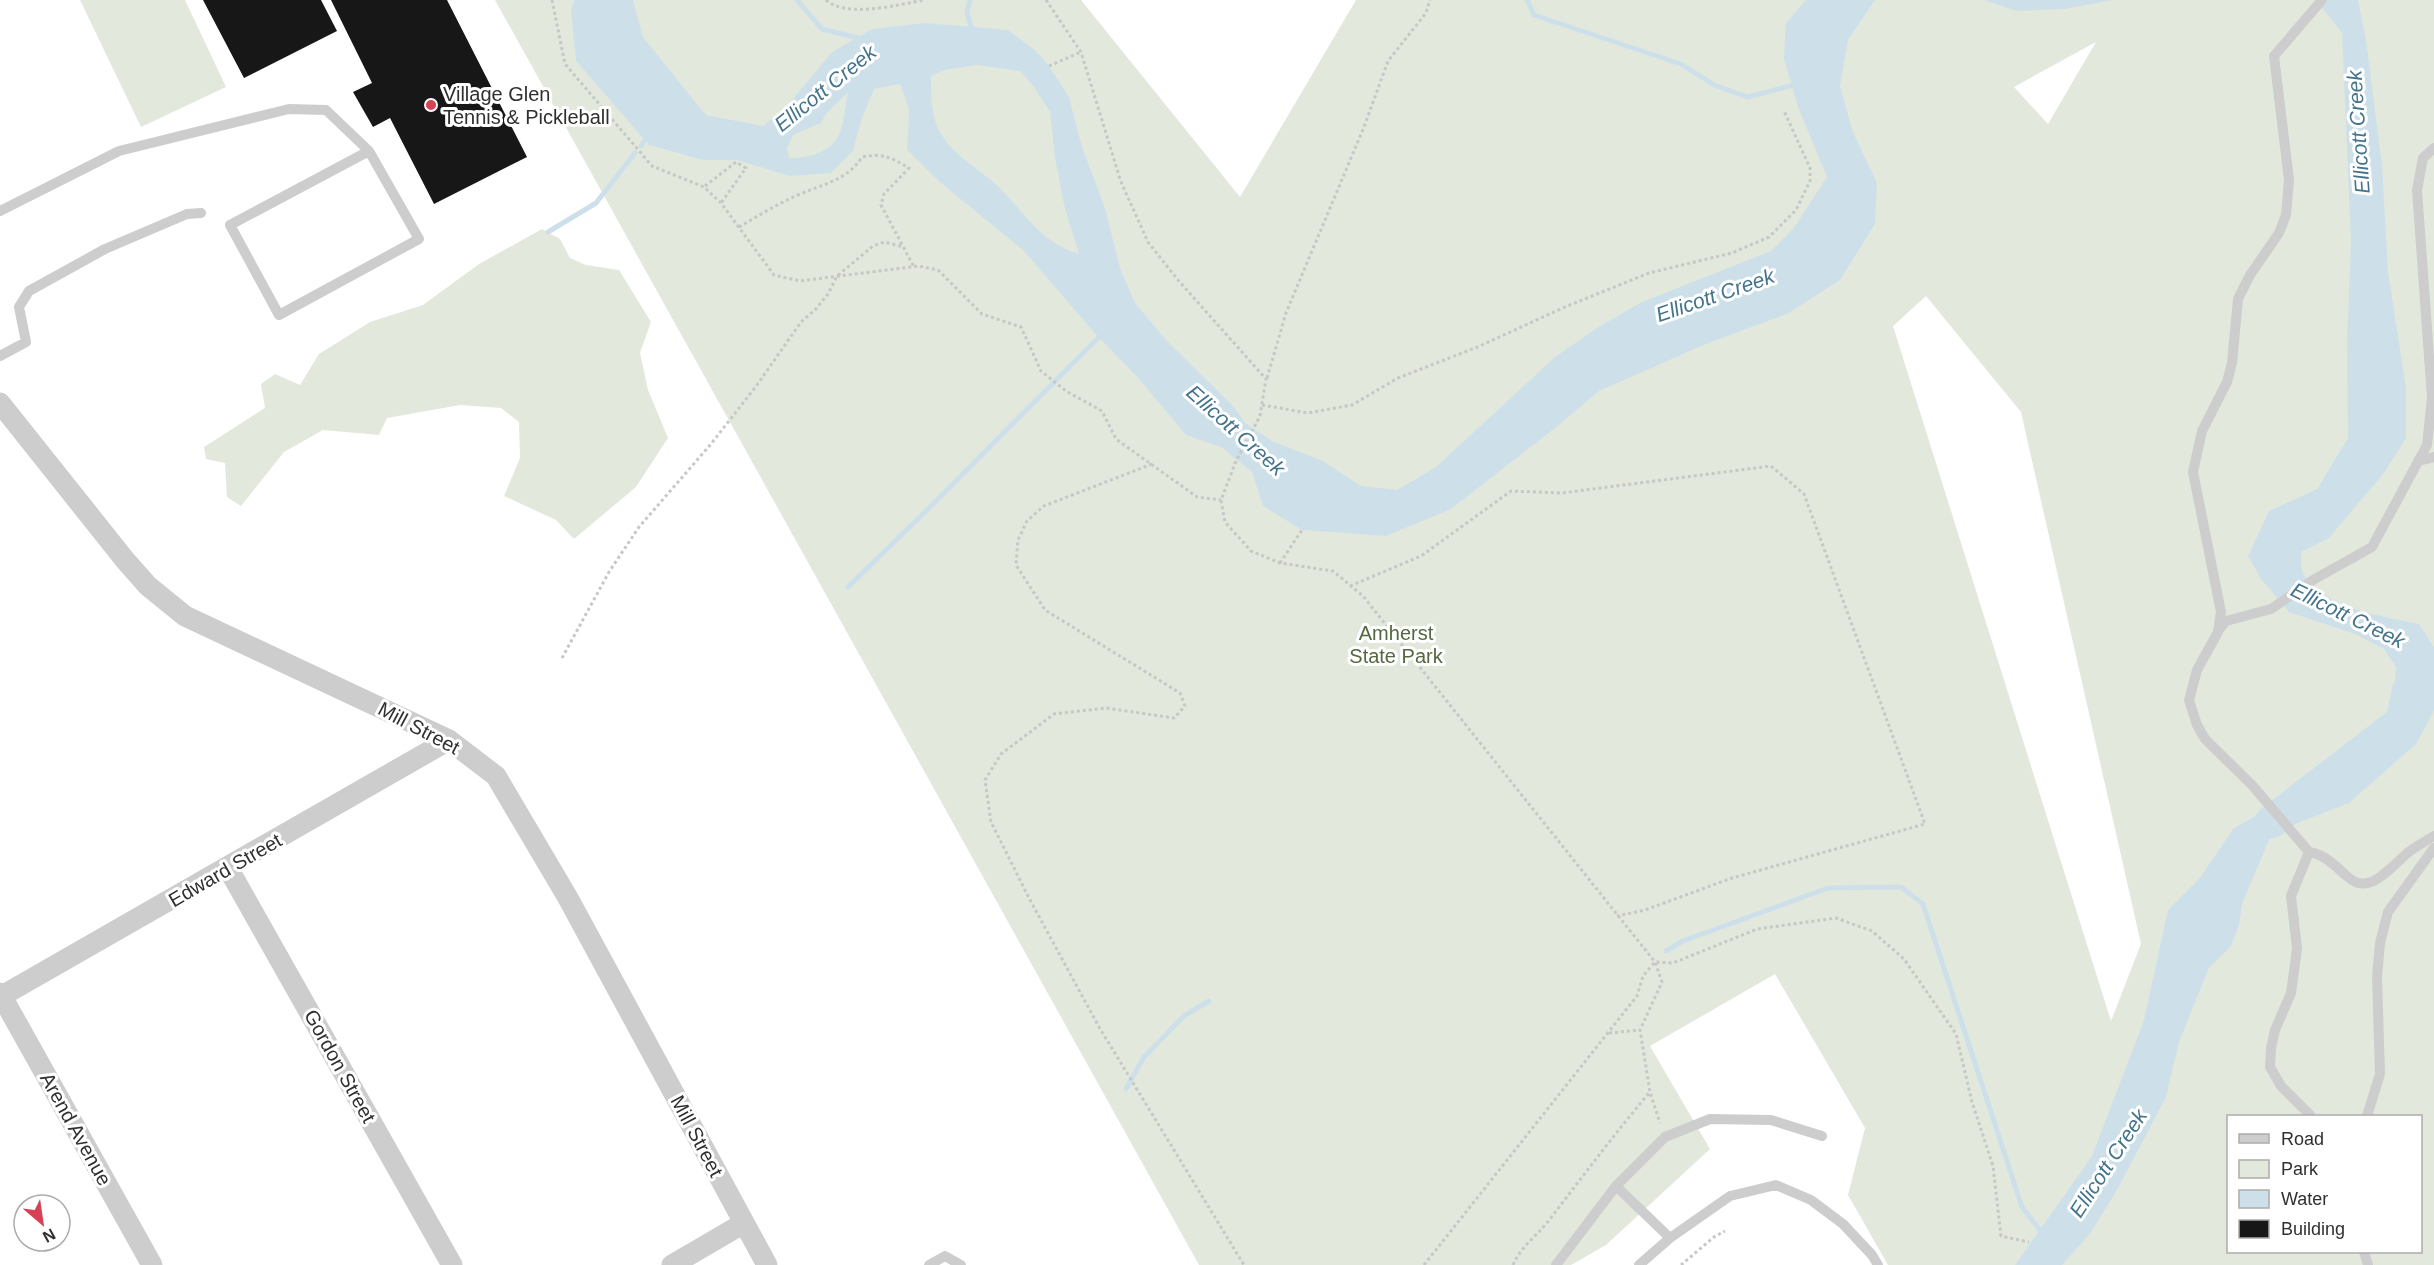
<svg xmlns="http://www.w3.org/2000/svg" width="2434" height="1265" viewBox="0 0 2434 1265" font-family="Arial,sans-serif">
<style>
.green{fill:#e3e8dc;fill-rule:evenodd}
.water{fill:#cde0ea;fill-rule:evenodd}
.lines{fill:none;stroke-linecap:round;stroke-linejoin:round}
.stream{stroke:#cde0ea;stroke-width:5}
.river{stroke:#cde0ea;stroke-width:33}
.building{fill:#171717}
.path{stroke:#c7c7c7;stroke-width:3;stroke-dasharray:3 3;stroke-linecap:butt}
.lane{stroke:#cdcdcd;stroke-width:10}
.street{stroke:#cdcdcd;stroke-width:21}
.poi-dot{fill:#d74155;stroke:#fff;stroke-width:2}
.labels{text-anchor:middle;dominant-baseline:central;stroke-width:6;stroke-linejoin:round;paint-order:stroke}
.poi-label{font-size:20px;fill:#303030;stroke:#fff;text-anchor:start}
.park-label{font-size:20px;fill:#556840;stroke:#fff}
.street-label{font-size:20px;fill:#303030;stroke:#fff}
.water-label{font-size:21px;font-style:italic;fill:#44748c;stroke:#fff}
</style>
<rect width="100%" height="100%" fill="#fff"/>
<!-- green -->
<path class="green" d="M80,0H185L226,87L141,127Z
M495,0H1081L1240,197L1356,0H2434V1265H1888L1848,1195L1865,1128L1775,974L1650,1046L1710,1149L1606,1245L1571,1265H1199ZM2096,42L2048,124L2014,87ZM1926,296L2021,412L2141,944L2111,1021L1893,326ZM2228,1116H2420V1252H2228Z
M542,229L560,239L570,258L586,265L619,270L651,322L640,353L648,390L668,438L636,487L574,539L556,520L504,496L520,458L519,422L501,408L460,405L387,418L379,435L323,430L284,452L241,506L227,497L225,463L206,459L204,447L265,408L261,384L275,374L300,385L319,354L370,322L423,305L479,264Z"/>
<!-- water -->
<path class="water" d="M574,0H633L643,37L706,115L763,126L787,106L832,52L872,29L926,23L1008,30L1035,50L1049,66L1069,97L1082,147L1105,208L1120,268L1135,303L1167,341L1234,407L1244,422L1272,441L1323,461L1361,486L1397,490L1436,467L1555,357L1600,326L1642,302L1771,251L1793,229L1827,177L1798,107L1784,59L1786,23L1806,0H1875L1848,40L1840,86L1853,132L1877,183L1875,224L1840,280L1787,314L1706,344L1599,391L1559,425L1451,509L1386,536L1302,530L1263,506L1252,472L1221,447L1186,435L1139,379L1093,331L1023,250L941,183L907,150L909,109L900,84L874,89L861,121L853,151L831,173L790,176L737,160H703L649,145L576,61L571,12ZM977,65L1020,71L1034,87L1050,112L1055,158L1065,209L1079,254C1035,240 1024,209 992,181C973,165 951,153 939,130C931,115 931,93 931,76L945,70ZM848,92C842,120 846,145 813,155C805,157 798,158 789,158L787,149L793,135L821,123L826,114Z
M1984,0H2112L2065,9L2016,11Z
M2316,0H2358L2366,40L2382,165L2388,271L2406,388V438L2384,473L2329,538L2301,552C2302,559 2300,569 2304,575C2325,609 2382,616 2419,624L2434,647V711L2416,744L2349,803L2272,833L2242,904L2239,925L2231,946L2209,968L2179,1042L2166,1097L2116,1192L2089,1235L2062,1265H2015L2092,1156L2144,1020L2168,910L2199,879L2234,828L2284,800L2333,788L2390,741L2396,667L2384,649L2355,634L2289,612L2261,579L2248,556L2269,511L2317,489L2348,438L2347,342L2351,241L2342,33Z"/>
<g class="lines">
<!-- stream -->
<path class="stream" d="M797,0L822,29L862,39
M970,0L967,13L973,33
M1527,0L1534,15L1681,64L1716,86L1748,97L1798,84
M641,146L648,135
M548,232L596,203L635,153
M848,587L926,511L1104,332
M1666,951L1683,941L1828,888L1901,887L1923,904L2022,1207L2043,1234
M1126,1089L1144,1057L1184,1016L1209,1001"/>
<!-- river -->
<path class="river" d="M2271,822L2402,721L2408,692"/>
</g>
<!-- building -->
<path class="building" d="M203,0H321L337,31L244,78Z
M331,0H447L527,157L434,204L390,118L373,127L353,92L372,83Z"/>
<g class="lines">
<!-- path -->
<path class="path" d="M552,0L565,64L652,166L704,187L721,203L774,275L800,281L919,266L938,270L982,314L1021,327L1041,371L1066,391L1102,411L1116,439L1197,497L1221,500
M826,0C848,19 899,4 925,0
M1046,0L1081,52L1121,182L1148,242L1177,279L1266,379L1260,416L1236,461L1221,500L1225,522L1251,551L1280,563L1333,571L1363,596L1655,962L1662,982L1640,1030L1650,1092L1660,1123
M1049,66L1081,52
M705,186L736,162L746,168L721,203
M739,227C758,216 777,204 798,195C822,184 847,181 862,157C883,153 890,157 909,168L884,194L881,205L914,267
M1267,378L1286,313L1364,127L1388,61L1426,13L1430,0
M1262,405L1308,413L1352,405L1398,378L1480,346L1565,307L1649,273L1732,253L1769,237L1796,210L1810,181V168L1784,111
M1152,464L1044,506L1027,521L1018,540L1016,565L1045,610L1180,693L1185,706L1174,718L1106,708L1054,714L1001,754L985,780L991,822L1029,898L1099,1027L1244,1265
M1280,563L1302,530
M1350,586L1421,556L1511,491L1562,493L1771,466L1804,494L1925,824L1732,878L1645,910L1617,916
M562,658L609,572L639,527L711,444L757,385L801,322L815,310L828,294L837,276L873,246L884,242L904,247
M1609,1033L1640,1030
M1424,1265L1637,996L1643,976L1655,962L1673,963L1757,929L1836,918L1872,931L1904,959L1956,1034L1972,1102L1993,1166L2001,1236L2029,1242
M1513,1265C1521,1246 1538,1235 1550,1219C1583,1176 1615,1133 1650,1092
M1681,1265L1714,1237L1725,1231"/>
<!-- lane -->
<path class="lane" d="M0,211L119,151L289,109L326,110L369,151L419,239L279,315L230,225L369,151
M0,356L26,342L19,307L29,291L105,249L187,214L201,213
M2418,461L2434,457
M2218,631L2226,621L2271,609L2313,580L2372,547L2427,445L2432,398L2417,190L2423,158L2434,148
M2309,852C2325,854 2336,867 2348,877C2370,898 2394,863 2410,851C2417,846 2426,841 2434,836
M2311,1116L2281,1086L2270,1067L2271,1048L2275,1030L2291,993L2295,964L2297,948L2291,896L2309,852L2252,785L2205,739L2197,725L2189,700L2197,670L2218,632L2221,612L2193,472L2202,431L2227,382L2232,363L2238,299L2250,275L2279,233L2286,215L2289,180L2274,56L2322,0
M2367,1116L2380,1074L2377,977L2380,943L2388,912L2434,848
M1616,1186L1670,1238L1730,1196L1776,1185L1811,1200L1843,1224L1872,1255L1878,1265
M2364,1252L2368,1265
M929,1265L945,1256L961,1265
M1556,1265L1616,1186L1665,1137L1710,1119L1771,1120L1822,1136
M1639,1265L1670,1238"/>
<!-- street -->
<path class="street" d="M0,403L125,560L148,586L185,616L449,740L496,776L568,898L767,1265
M228,868L452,1265
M0,993L152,1265
M0,997L449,740
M672,1265L744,1223"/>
</g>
<!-- markers -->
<circle class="poi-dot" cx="431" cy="105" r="6"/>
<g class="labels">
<!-- poi labels -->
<g class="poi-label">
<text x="443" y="94">Village Glen<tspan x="443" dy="23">Tennis &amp; Pickleball</tspan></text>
</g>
<!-- park labels -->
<g class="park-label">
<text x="1396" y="633">Amherst<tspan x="1396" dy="23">State Park</tspan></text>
</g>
<!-- street labels -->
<g class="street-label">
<text transform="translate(419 728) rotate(28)">Mill Street</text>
<text transform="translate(225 870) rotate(-30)">Edward Street</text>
<text transform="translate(340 1066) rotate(61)">Gordon Street</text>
<text transform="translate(76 1129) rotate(61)">Arend Avenue</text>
<text transform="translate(697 1136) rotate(62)">Mill Street</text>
</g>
<!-- water labels -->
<g class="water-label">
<text transform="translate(825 88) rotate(-39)">Ellicott Creek</text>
<text transform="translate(2358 132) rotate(-94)">Ellicott Creek</text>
<text transform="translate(1715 295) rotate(-19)">Ellicott Creek</text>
<text transform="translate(1236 430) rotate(42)">Ellicott Creek</text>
<text transform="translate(2348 615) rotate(26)">Ellicott Creek</text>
<text transform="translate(2108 1163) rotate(-57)">Ellicott Creek</text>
</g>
</g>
<!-- legend -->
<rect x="2227" y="1115" width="195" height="138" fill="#ffffff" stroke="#acacac" stroke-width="1.5"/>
<rect x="2239" y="1134" width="30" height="9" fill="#cdcdcd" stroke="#acacac" stroke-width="1.5"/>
<text x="2281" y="1145" font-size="18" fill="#303030">Road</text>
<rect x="2239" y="1160" width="30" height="18" fill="#e3e8dc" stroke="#acacac" stroke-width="1.5"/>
<text x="2281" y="1175" font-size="18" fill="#303030">Park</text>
<rect x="2239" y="1190" width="30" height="18" fill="#cde0ea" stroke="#acacac" stroke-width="1.5"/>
<text x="2281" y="1205" font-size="18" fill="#303030">Water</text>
<rect x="2239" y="1220" width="30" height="18" fill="#171717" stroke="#acacac" stroke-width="1.5"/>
<text x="2281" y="1235" font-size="18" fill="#303030">Building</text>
<!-- north arrow -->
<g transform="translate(42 1223) rotate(151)"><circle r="28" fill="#ffffff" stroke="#acacac" stroke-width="1.5"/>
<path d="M0-4.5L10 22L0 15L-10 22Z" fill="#d74155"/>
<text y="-9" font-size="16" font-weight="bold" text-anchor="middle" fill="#303030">N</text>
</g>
</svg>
